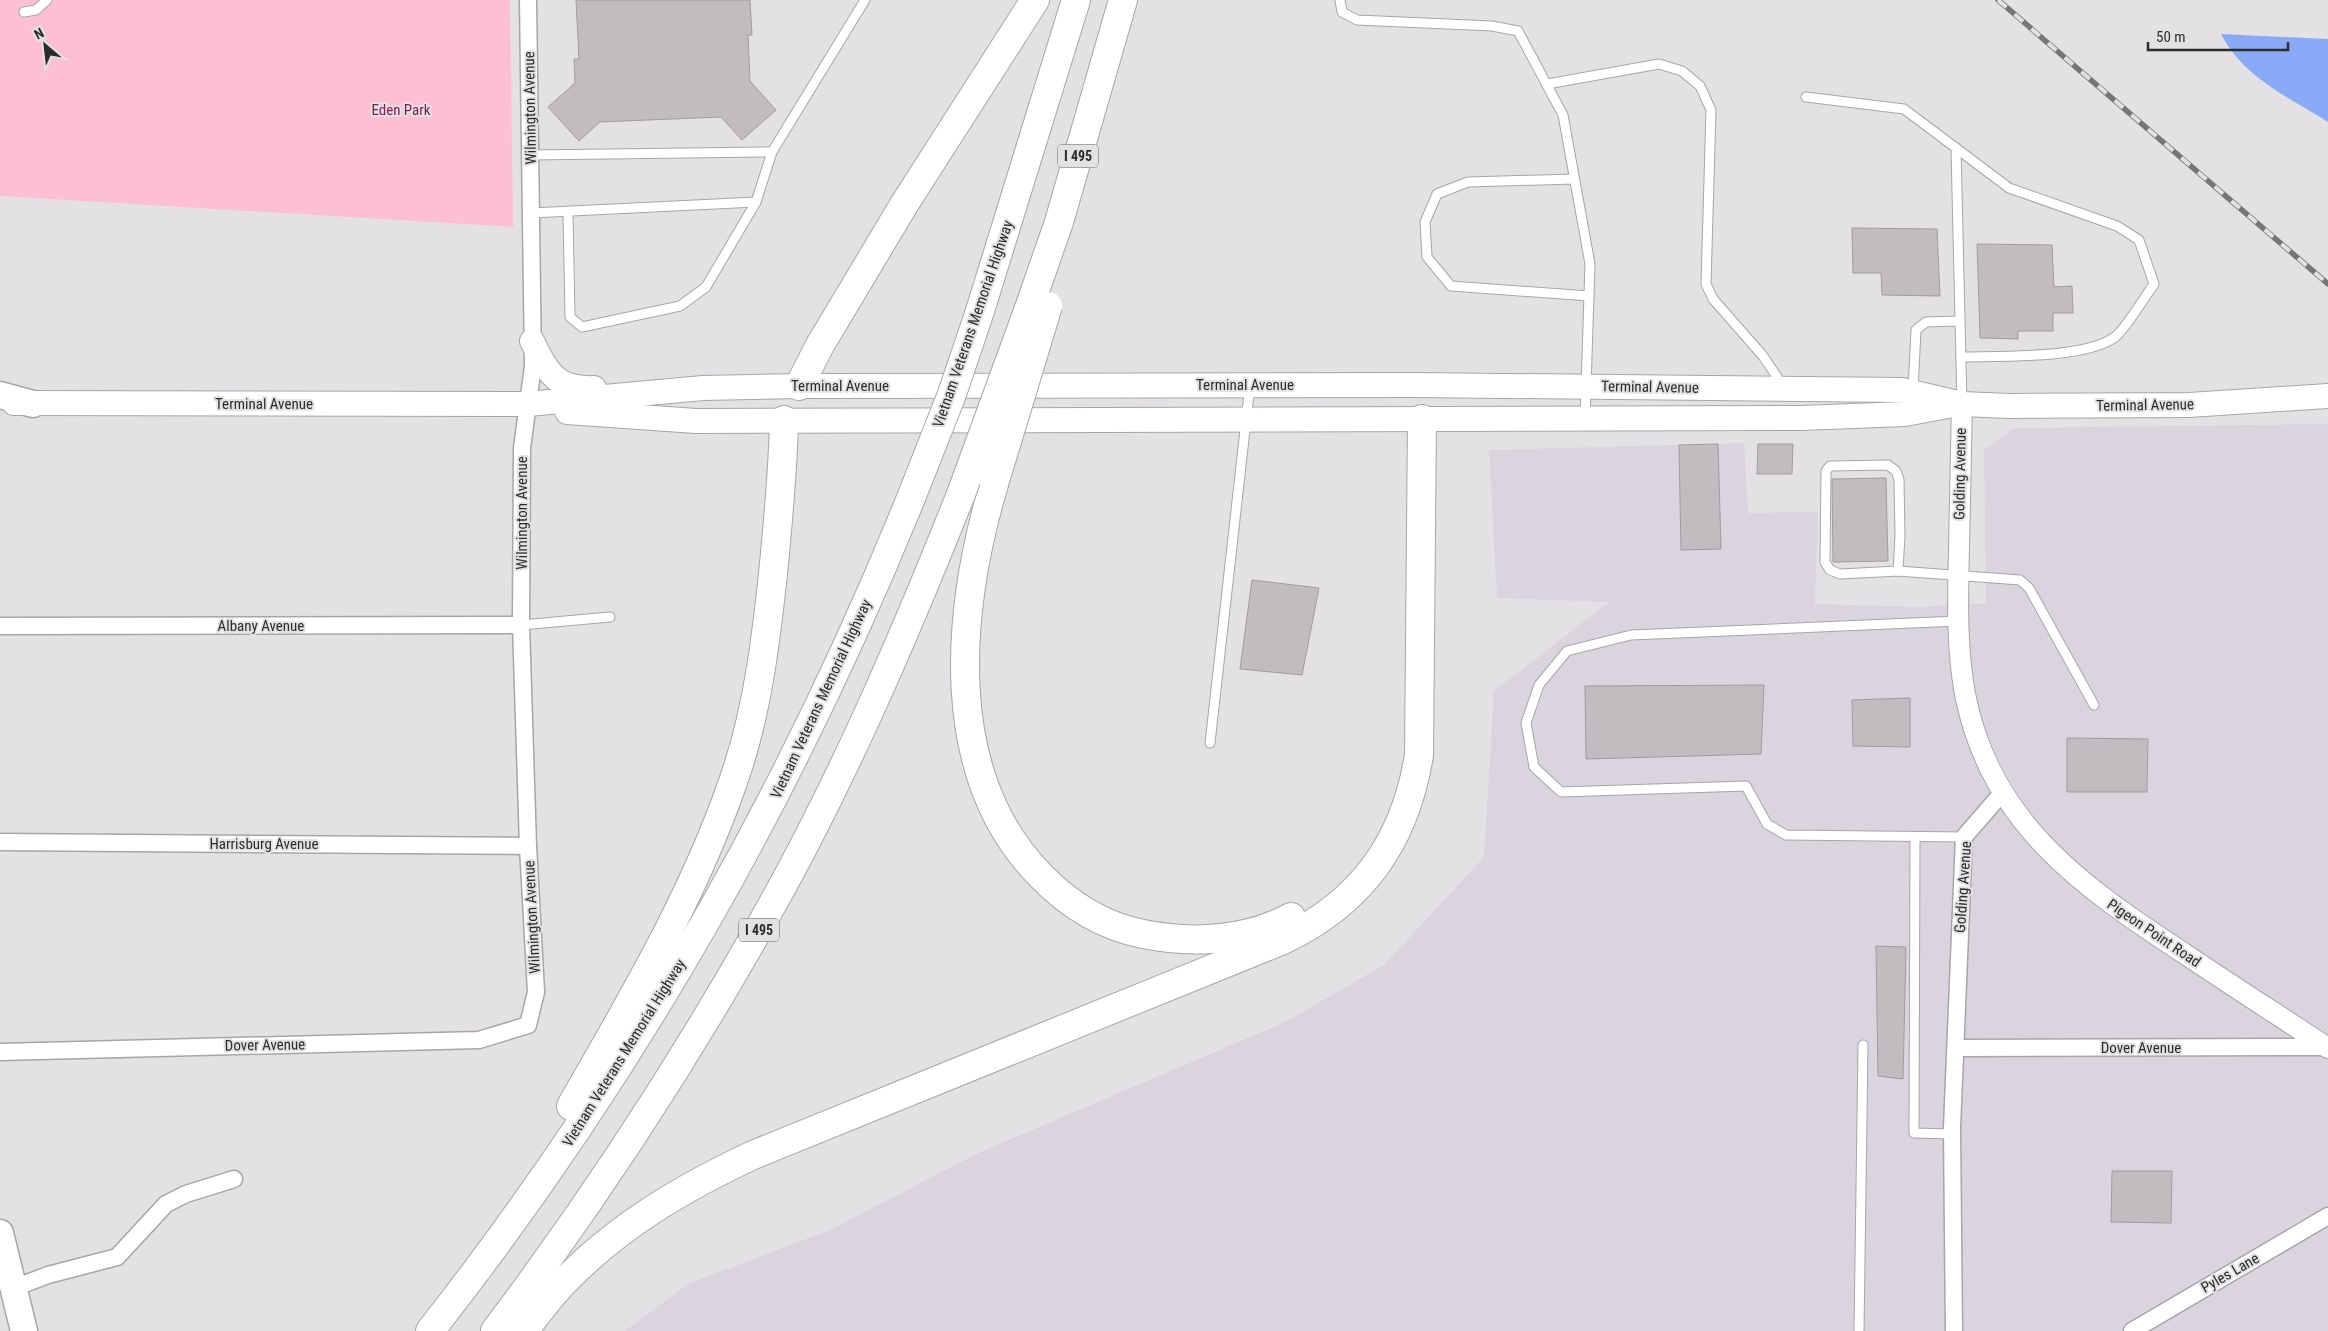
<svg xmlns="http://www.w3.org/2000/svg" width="2328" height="1331" font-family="'Roboto Condensed',sans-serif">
	<rect width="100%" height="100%" fill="#e4e1e5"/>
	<polygon fill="#dad4df" points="2328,424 2328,1331 625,1331 688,1284 830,1230 976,1154 1285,1022 1384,965 1484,857 1494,691 1609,602 1497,598 1489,450 1744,443 1748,513 1818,512 1815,604 1921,607 1986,603 1984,450 2015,428"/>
	<polygon fill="#fcc0d2" points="0,0 510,0 513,227 0,196"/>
	<path fill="#8aaaf7" d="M2221,34l107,5v83c-40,-25 -85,-45 -107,-88z"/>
	<g fill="#c0bcbf" stroke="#9f9b9e">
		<polygon points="576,0 750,0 752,35 748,35 750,81 776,110 742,140 721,117 600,122 579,141 548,107 575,83 574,59 579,59"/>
		<polygon points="1852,228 1937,229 1940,296 1882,295 1881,273 1853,273"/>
		<polygon points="1977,244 2052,245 2054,287 2072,286 2073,313 2053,313 2053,331 2018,331 2018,339 1980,338"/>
		<polygon points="1718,444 1721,549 1681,550 1679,445"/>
		<polygon points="1758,444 1793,444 1792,474 1757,474"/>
		<polygon points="1886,478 1888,561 1833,562 1832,479"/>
		<polygon points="1252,580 1319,588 1302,675 1240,669"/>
		<polygon points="1764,685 1761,754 1586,759 1585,686"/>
		<polygon points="1910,698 1910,747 1853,746 1852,700"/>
		<polygon points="2067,738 2148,739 2147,792 2067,792"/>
		<polygon points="1876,946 1906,947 1903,1079 1878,1076"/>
		<polygon points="2112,1171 2172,1171 2171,1223 2111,1222"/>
	</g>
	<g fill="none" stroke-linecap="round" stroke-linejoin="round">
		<g stroke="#a8a5a9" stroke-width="11">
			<g id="service">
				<polyline points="1340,0 1342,12 1357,20 1492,26 1518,31 1563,115 1590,264 1585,418"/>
				<polyline points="24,12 36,10 47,0"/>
				<polyline points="1547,84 1659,64 1682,71 1700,86 1711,110 1706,284 1713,299 1763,356 1783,386"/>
				<polyline points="1806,97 1904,109 1956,148 1962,404"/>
				<path d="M1956,148l53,40 108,38 22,14 15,44c-8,11 -29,46 -39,53 -30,22 -116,19 -154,20"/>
				<polyline points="530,155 772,152 865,0"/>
				<polyline points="1574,179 1468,182 1437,194 1425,222 1427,257 1451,286 1589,296"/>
				<polyline points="568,212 570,317 582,327 680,306 706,287 756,202 772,152"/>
				<polyline points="531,213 756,202"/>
				<polyline points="1913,391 1916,330 1926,322 1960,321"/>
				<polyline points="1898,571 1900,535 1899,480 1896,471 1888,465 1830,466 1826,471 1825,562 1830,570 1840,574 1898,571 2020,580 2029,588 2094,705"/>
				<polyline points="1959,621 1631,635 1567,651 1539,685 1526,723 1534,767 1561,792 1746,786 1767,824 1786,835 1964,837"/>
				<polyline points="521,625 610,617"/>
				<polyline points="1210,743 1250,385"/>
				<polyline points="1915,837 1914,1133 1952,1134"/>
				<polyline points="1859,1331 1863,1045"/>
			</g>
		</g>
		<g stroke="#a8a5a9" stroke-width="19">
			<g id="minor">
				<polyline points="0,626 521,625"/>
				<polyline points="0,842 528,846"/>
				<polyline points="1956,1048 2327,1047"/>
				<polyline points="0,1052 479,1040 528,1025 536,992 528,846 521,625 522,448 533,366 528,0"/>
				<polyline points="14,1288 48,1275 117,1257 166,1204 186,1194 234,1179"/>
				<polyline points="1954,1331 1952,1128 1964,837 2003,792"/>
				<polyline points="2132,1331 2328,1216"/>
			</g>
		</g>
		<g stroke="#a8a5a9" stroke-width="22">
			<path id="tertiary" d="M1962,404c-1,47 -2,95 -3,143 -1,48 -3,98 6,147 25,130 119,194 223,262 46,31 93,61 140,92"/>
		</g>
		<g stroke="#a8a5a9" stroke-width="26">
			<g id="secondary">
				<path d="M532,341c15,31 24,49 62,47"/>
				<polyline points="14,403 528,404 703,388 799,386 1415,385 1902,390 1962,404 2009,406 2189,405 2328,396"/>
				<polyline points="567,412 696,421 1801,418 1905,414 1953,405"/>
			</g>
		</g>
		<g stroke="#a8a5a9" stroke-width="29">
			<g id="primary">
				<polyline points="0,395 33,404"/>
				<polyline points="0,1233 24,1331"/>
			</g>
		</g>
		<g stroke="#a8a5a9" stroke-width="30">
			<g id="motorway">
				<polyline points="980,311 1076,0"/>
				<polyline points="1028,311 1059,222 1123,0"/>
				<polyline points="799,386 820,345 905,203 1035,0"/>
				<path d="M994,484c-37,125 -54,289 46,391 29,30 62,51 103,59 49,10 104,7 148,-17"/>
				<path d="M571,1106c62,-108 128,-219 167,-339 20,-62 28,-128 35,-193 5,-51 10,-102 11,-154"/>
				<path d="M430,1331c199,-253 360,-535 481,-833"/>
				<path d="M495,1331c98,-130 187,-266 267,-408 78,-137 141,-283 199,-429"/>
				<path d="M524,1331c14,-18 27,-37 44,-53 53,-54 117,-91 185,-123l530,-215c79,-38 122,-98 136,-185l3,-336"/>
			</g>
		</g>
		<use href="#service" stroke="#fff" stroke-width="9"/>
		<use href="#minor" stroke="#fff" stroke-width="16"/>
		<use href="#tertiary" stroke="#fff" stroke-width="20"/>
		<use href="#secondary" stroke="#fff" stroke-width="24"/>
		<use href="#primary" stroke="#fff" stroke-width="26"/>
		<use href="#motorway" stroke="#fff" stroke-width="28"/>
		<g stroke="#777578" stroke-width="5.5">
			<polyline id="rail" points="1998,0 2328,284"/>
		</g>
		<use href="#rail" stroke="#e4e1e5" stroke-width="4" stroke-dasharray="11" stroke-linecap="butt"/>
		<g stroke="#a8a5a9" stroke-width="30" stroke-linecap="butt">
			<g id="motorway-bridge">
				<polyline points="994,484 1048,306"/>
				<polyline points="961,494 1028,311"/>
				<polyline points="911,498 952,394 980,311"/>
			</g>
		</g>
		<use href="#motorway-bridge" stroke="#fff" stroke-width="28"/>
	</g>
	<g text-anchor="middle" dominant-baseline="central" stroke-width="4" stroke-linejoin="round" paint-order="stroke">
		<g fill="#e4e1e5" stroke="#646264" stroke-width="1">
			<rect x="1058" y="144.5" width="40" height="23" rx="4"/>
			<rect x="739" y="918.5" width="40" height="23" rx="4"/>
		</g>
		<g font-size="14" font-weight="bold" fill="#2d2c2d">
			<text x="1078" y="156">I 495</text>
			<text x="759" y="930">I 495</text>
		</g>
		<g font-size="15" fill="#2d2c2d" stroke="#e4e1e5">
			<text transform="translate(530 108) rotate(-91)">Wilmington Avenue</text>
			<text transform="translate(973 324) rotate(-71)">Vietnam Veterans Memorial Highway</text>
			<text x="1245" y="385">Terminal Avenue</text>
			<text x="840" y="386">Terminal Avenue</text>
			<text transform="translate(1650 387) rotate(1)">Terminal Avenue</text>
			<text x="264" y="404">Terminal Avenue</text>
			<text transform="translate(2145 405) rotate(-1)">Terminal Avenue</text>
			<text transform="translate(1960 474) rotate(-89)">Golding Avenue</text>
			<text transform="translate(522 513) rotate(-90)">Wilmington Avenue</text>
			<text x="261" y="626">Albany Avenue</text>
			<text transform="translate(821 699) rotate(-65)">Vietnam Veterans Memorial Highway</text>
			<text x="264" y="844">Harrisburg Avenue</text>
			<text transform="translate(1963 887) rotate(-86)">Golding Avenue</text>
			<text transform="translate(532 917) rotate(-93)">Wilmington Avenue</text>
			<text transform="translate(2154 933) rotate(34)">Pigeon Point Road</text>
			<text transform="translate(265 1045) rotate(-1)">Dover Avenue</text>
			<text x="2141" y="1048">Dover Avenue</text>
			<text transform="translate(624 1053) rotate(-58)">Vietnam Veterans Memorial Highway</text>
			<text transform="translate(2230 1273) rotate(-30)">Pyles Lane</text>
		</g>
		<g font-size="15" fill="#851a4b" stroke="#e4e1e5">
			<text x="401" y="110">Eden Park</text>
		</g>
	</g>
	<g transform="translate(45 45) rotate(332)" stroke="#e4e1e5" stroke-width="4" paint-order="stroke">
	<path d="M0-4L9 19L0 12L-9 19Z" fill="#2d2c2d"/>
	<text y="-8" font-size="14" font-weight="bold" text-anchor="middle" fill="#2d2c2d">N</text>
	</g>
	<path d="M2148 42v8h140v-8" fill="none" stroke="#2d2c2d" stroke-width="2.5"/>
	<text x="2156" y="42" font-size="15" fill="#2d2c2d" stroke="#e4e1e5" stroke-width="4" paint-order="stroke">50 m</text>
</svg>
